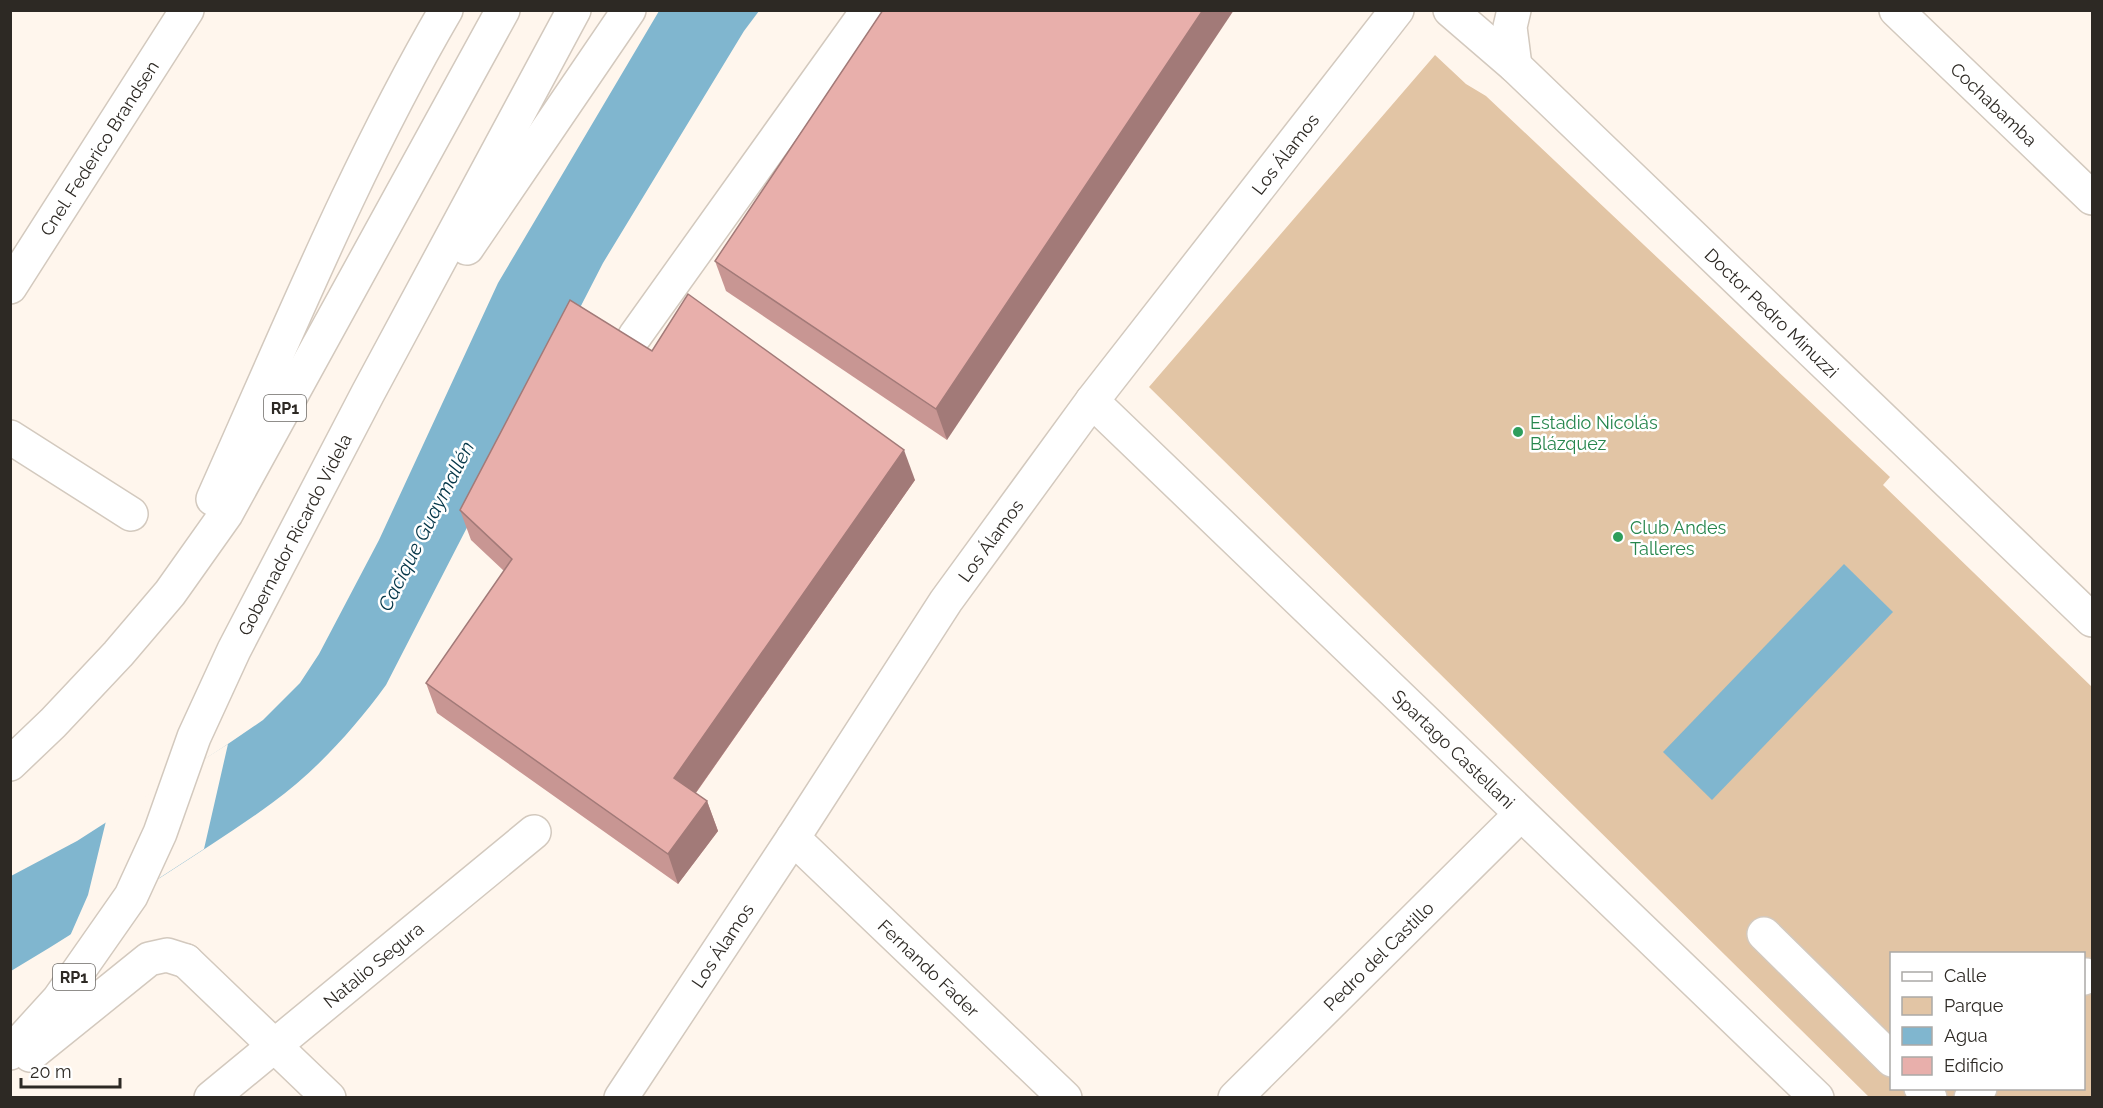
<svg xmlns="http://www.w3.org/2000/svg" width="2103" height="1108" font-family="Raleway,sans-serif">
	<rect width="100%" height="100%" fill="#fff6ed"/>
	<path fill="#e2c5a5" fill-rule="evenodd" d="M1435,55l31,29 20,12 404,381 -7,8 209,202v410h-223l-720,-710zM1892,954h192v134h-192z"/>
	<g fill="#80b6cf">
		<path d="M659,11h100l-15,20 -141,232 -217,422c-32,44 -70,86 -114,118 -34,25 -71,48 -106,71 -52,33 -103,66 -155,97v-95l66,-35 145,-93 41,-28 37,-37 19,-29 60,-114 119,-257z"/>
		<polygon points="1844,564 1893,612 1712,800 1663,752"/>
	</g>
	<polygon fill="#fff6ed" points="228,744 204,849 70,936 88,895 106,821"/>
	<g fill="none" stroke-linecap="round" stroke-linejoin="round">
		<g stroke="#d3c9be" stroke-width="36">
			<g id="minor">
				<path id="s1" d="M1450,10l65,56 577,554"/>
				<polyline points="1514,10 1510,27 1515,66"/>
				<path id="s2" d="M1896,10l196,188"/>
				<path id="s3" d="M10,287l177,-277"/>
				<polyline points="635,336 868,10"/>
				<path id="s4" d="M1092,401l725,697"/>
				<polyline points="10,437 131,514"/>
				<path id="s5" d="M793,838l272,260"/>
				<polyline points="1764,934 1892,1060"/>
				<polyline points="186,961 329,1098"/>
				<polyline points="2084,978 2086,975"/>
				<polyline points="1921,1088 1930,1098"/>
				<path id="s6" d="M211,1098l323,-266"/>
				<path id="s7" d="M621,1098l172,-260 153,-237 146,-200 305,-391"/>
				<path id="s8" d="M1235,1098l286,-284"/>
				<polyline points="1971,1098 1980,1088"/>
			</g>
		</g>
		<g stroke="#d3c9be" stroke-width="36">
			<g id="highway">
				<polyline points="467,248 629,10"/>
				<path d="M213,499c74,-165 142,-333 233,-489"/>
				<polyline points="10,764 53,723 118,654 170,593 226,514 503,10"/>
				<path id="s9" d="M10,1053l49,-54 72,-103 29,-63 34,-96 40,-87 134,-257 206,-383"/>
				<polyline points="30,1055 149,959 167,955 186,961"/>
			</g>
		</g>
		<use href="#minor" stroke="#fff" stroke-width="33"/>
		<use href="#highway" stroke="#fff" stroke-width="33"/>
	</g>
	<g fill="#c89693">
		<polygon points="883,10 947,440 726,291 715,261"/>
		<polygon points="652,351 915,480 696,793 707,801 718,831 678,884 437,713 426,683 504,571 471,540 460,510"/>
	</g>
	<g fill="#a27a78">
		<polygon points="1203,10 1234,10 947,440 936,409"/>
		<polygon points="904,450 915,480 685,808 674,778"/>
		<polygon points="707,801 718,831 678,884 668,854"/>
	</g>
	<g fill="#e8afab" stroke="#a27a78" stroke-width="1.5">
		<polygon points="883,10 1203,10 936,409 715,261"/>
		<polygon points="688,294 904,450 674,778 707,801 668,854 426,683 512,559 460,510 570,300 652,351"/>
	</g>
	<g fill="#2e9e5b" stroke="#fff" stroke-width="2">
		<circle cx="1518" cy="432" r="6"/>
		<circle cx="1618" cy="537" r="6"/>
	</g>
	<g text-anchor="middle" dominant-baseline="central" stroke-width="5" stroke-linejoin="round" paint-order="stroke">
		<g fill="#fff" stroke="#6c6966" stroke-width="1.5">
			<rect x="264" y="395" width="42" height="26" rx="4.5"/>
			<rect x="53" y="964" width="42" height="26" rx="4.5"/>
		</g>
		<g font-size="16" font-weight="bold" fill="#2d2924">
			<text x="285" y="408">RP1</text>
			<text x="74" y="977">RP1</text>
		</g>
		<g font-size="18" fill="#2d2924" stroke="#fff">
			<text stroke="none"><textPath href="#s2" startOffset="136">Cochabamba</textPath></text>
			<text stroke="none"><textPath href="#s3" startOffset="165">Cnel. Federico Brandsen</textPath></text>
			<text stroke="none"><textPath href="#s7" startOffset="1155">Los Álamos</textPath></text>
			<text stroke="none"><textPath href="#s1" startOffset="442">Doctor Pedro Minuzzi</textPath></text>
			<text stroke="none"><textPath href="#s9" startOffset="596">Gobernador Ricardo Videla</textPath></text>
			<text stroke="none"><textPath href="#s7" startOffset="669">Los Álamos</textPath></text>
			<text stroke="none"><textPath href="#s4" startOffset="502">Spartago Castellani</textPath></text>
			<text stroke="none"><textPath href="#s7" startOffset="183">Los Álamos</textPath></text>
			<text stroke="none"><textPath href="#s8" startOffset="202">Pedro del Castillo</textPath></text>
			<text stroke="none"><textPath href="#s6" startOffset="210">Natalio Segura</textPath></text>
			<text stroke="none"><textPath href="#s5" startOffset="188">Fernando Fader</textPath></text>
		</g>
		<g font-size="18" fill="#27864d" stroke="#fff" text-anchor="start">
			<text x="1530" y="422">Estadio Nicolás<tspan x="1530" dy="21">Blázquez</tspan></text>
			<text x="1630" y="527">Club Andes<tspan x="1630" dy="21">Talleres</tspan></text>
		</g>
		<g font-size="20" font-style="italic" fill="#043648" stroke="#fff">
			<text transform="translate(426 526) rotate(-63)">Cacique Guaymallén</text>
		</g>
	</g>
	<rect width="2103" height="1108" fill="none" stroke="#2d2924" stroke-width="24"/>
	<rect x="1890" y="952" width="195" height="138" fill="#ffffff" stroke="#aba9a7" stroke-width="1.5"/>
	<rect x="1902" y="972" width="30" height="9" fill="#ffffff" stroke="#aba9a7" stroke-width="1.5"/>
	<text x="1944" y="982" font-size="18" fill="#2d2924">Calle</text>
	<rect x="1902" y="997" width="30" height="18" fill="#e2c5a5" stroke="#aba9a7" stroke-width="1.5"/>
	<text x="1944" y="1012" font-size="18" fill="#2d2924">Parque</text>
	<rect x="1902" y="1027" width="30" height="18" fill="#80b6cf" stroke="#aba9a7" stroke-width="1.5"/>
	<text x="1944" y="1042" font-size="18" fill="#2d2924">Agua</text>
	<rect x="1902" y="1057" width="30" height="18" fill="#e8afab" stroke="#aba9a7" stroke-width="1.5"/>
	<text x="1944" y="1072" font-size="18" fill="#2d2924">Edificio</text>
	<path d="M21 1078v9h99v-9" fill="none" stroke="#2d2924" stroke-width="3"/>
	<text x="30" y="1078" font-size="18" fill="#2d2924" stroke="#ffffff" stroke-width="4.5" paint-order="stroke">20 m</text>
</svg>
